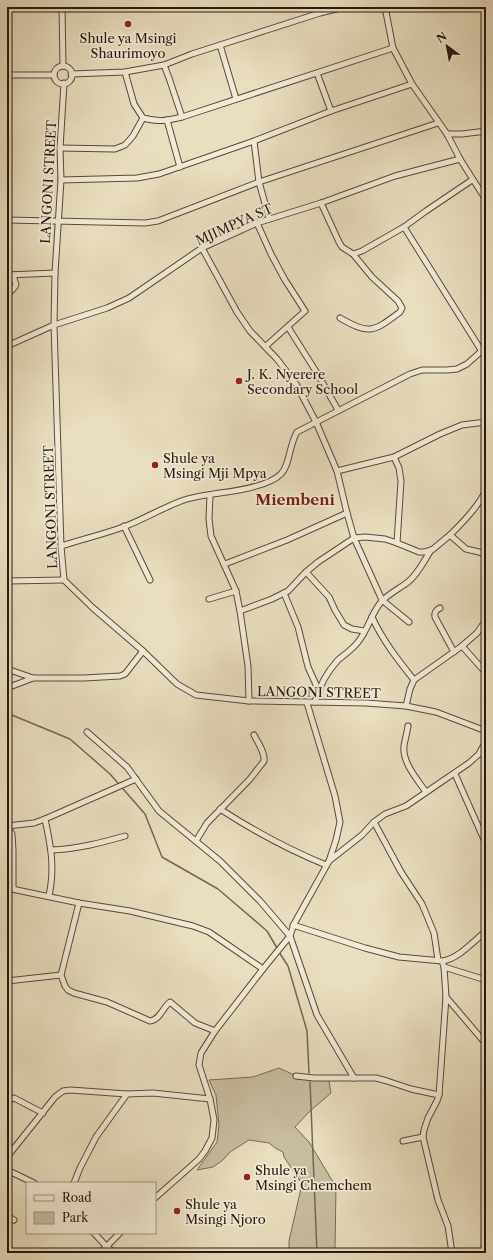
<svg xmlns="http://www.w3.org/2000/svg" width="493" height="1260" font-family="'Libre Caslon Text',serif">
	<rect width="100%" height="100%" fill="#e9debf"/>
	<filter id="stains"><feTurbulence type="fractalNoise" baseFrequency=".005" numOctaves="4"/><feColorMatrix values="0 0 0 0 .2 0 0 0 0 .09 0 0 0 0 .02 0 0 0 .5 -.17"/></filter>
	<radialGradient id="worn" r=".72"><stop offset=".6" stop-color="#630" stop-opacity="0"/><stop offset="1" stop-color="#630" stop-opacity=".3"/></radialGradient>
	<polygon fill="#c8bda1" stroke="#776b58" points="279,1068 301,1078 329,1081 331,1093 309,1112 295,1127 309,1142 336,1187 335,1248 336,1253 289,1253 289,1241 302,1184 284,1157 283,1152 275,1148 269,1143 249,1140 230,1152 223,1160 213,1167 197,1170 217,1142 219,1125 216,1095 209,1080 253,1077"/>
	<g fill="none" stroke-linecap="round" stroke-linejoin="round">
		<g stroke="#736756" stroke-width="1.5">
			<polyline points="7,713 70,739 110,774 145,814 162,857 218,889 267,931 277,948"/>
			<polyline points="279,952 288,966 307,1031 309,1073"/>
			<polyline points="310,1082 317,1253"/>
		</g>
		<g stroke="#574a3c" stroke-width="7">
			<g id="minor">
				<polyline points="62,7 63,66"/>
				<polyline points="385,7 393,48 412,84 447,134 460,159 486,200"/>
				<polyline points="220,45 236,99"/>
				<polyline points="164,65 169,78 182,117"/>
				<circle cx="63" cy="75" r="9"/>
				<path d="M125,72l9,32 9,14c17,4 22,3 39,-1l211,-69"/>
				<polyline points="317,73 331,111"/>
				<polyline points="71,74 125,72 164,65 192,54 320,13 344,7"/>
				<polyline points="7,75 54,75"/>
				<polyline points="64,83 60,148 61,180 55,273 54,325 61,546 64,580 93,608 143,651 177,684 196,695 249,701 366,703 406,706 436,712 486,731"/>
				<polyline points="167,120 180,167"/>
				<polyline points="447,134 462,134 486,131"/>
				<polyline points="254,141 259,182 269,218"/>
				<polyline points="60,148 115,149 125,145 133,136 143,118"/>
				<polyline points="61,180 137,178 159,174 254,141 331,111 412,84"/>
				<polyline points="321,203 339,242 342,247 353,254 362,251 404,227 426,211 472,180"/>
				<polyline points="7,220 145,223 158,221 259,182 438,123"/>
				<polyline points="257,223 271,254 285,280 305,311 266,346"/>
				<polyline points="404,227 481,350"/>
				<polyline points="202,248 237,312 250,331 277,359 296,384 316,422 337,471 347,513 354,538 382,600 409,622"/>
				<polyline points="7,275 55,273"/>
				<polyline points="7,294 13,289 16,285 13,275"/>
				<path d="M340,318c30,17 33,14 60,-6l2,-4 -4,-7 -26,-24 -19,-23"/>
				<polyline points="288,327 317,373 338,410"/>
				<polyline points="7,346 54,325 107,308 129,298 202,248 257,223 321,203 395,176 460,159"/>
				<polyline points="394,457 399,468 401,481 397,543"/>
				<polyline points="337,471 394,457 440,434 462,425 486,422"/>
				<polyline points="210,495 209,519 211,536 236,591 240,611 248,666 249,701"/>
				<polyline points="124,526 150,580"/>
				<path d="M450,535c13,-13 28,-28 36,-45"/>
				<path d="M61,546c22,-7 44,-12 65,-20 20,-8 38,-19 58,-26 12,-4 24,-5 36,-7 16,-2 49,-7 61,-19 9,-9 8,-29 16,-42l113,-58 12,-4h25l10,-1 10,-5 19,-17"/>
				<polyline points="225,564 287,540 347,513"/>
				<polyline points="306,572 329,597 335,610 344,625 352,629 364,631"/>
				<polyline points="7,581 64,580"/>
				<polyline points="284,593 298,627 308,667 318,689"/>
				<polyline points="209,599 236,591"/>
				<path d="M440,608c-4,2 -6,4 -5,9l19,35"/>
				<polyline points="240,611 272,599 288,591 306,572 318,562 354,538 365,537 385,539 397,543 419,552 424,552 432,550 450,535 466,549 479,552 486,555"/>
				<path d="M372,617c11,24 26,43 42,63"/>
				<polyline points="462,646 486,673"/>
				<polyline points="7,669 33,678"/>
				<polyline points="7,688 33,678 84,678 120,676 125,674 143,651"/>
				<path d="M315,702c4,-15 12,-30 23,-42 7,-6 15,-11 20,-18 10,-12 13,-28 23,-40 6,-7 19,-14 27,-20 10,-8 16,-21 23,-32"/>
				<polyline points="406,706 410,689 414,680 462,646 477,633 486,620"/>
				<path d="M408,726c-1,7 -3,13 -4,20 -2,16 13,33 22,46"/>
				<polyline points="87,732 127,767 159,811 220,861 260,901 290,936 317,1015 354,1078"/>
				<polyline points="455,774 486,844"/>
				<path d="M220,809c34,22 69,41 106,56"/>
				<path d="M45,819c6,28 10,49 4,77"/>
				<polyline points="374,822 401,872 422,904 434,933 438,960"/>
				<polyline points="7,826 34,823 45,819 136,779"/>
				<polyline points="7,826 12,834 13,851 13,889"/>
				<path d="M196,841l11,-18 43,-44 14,-18c1,-9 -6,-18 -10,-26"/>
				<path d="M51,850c27,-1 49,-7 74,-14"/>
				<polyline points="329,861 362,835 374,822 385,814 406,806 469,763 479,754 486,741"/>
				<polyline points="7,888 79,903 130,911 193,926 209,932 263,969"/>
				<path d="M79,903l-18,72 4,11 3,4 6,3 33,9 43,19c10,-1 13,-14 20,-19l25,21 20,8"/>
				<path d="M293,925l72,23 34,9 43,4c15,-1 32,-20 44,-30"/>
				<polyline points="443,964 444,967 486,980"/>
				<polyline points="444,967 446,997 439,1095 437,1101 428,1118 424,1130 423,1137 438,1200 448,1226 452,1253"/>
				<polyline points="7,981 61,975"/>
				<polyline points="446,997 486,1044"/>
				<polyline points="296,1076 314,1078 376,1078 387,1081 411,1089 439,1095"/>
				<polyline points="7,1101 14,1098 43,1113"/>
				<polyline points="403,1141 423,1137"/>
				<polyline points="7,1157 55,1097 63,1091 70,1090 127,1094 153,1093 210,1099"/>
				<polyline points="7,1170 34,1183"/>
				<polyline points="74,1183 80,1168 96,1137 127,1094"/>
				<polyline points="155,1198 199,1159 205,1151 212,1138 214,1120 210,1099 199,1065 201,1053 215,1031 263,969 290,936 294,924 329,861 336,840 340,822 335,796 307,703"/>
				<polyline points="7,1216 14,1220"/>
				<polyline points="94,1233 107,1247 115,1253"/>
				<polyline points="100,1253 120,1233"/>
			</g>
		</g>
		<use href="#minor" stroke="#f1ead5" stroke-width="5"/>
	</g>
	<g fill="#8f2418" stroke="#f1ead5" stroke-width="1.5">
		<circle cx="128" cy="24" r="4"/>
		<circle cx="239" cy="381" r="4"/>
		<circle cx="155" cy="465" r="4"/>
		<circle cx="247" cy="1177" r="4"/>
		<circle cx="177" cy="1211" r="4"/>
	</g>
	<g text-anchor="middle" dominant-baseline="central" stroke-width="3.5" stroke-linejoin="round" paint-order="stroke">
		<g font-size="13" fill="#261910" stroke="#f1ead5" text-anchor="start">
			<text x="128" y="38" text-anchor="middle">Shule ya Msingi<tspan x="128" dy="15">Shaurimoyo</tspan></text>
			<text x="247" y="374">J. K. Nyerere<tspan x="247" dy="15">Secondary School</tspan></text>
			<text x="163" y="458">Shule ya<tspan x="163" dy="15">Msingi Mji Mpya</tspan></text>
			<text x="255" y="1170">Shule ya<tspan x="255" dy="15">Msingi Chemchem</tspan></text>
			<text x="185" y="1204">Shule ya<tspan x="185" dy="15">Msingi Njoro</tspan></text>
		</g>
		<g font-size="13" fill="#261910" stroke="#f1ead5">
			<text transform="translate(48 182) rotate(-87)">LANGONI STREET</text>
			<text transform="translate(234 224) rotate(-24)">MJIMPYA ST</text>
			<text transform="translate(50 507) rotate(-92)">LANGONI STREET</text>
			<text transform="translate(319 692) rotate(1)">LANGONI STREET</text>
		</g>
		<g font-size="15" font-weight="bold" fill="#7a1f14" stroke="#f1ead5">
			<text x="295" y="499">Miembeni</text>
		</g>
	</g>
	<rect width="493" height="1260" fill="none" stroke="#e9debf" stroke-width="24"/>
	<rect x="8" y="8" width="477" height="1244" fill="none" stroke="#261910" stroke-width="2"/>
	<rect x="12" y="12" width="469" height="1236" fill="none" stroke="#261910"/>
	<rect x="26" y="1182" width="130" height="52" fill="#f1ead5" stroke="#a09686"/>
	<rect x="34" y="1195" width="20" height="6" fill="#f1ead5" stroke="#a09686"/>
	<text x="62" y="1202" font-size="12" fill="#261910">Road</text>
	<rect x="34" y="1212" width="20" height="12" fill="#c8bda1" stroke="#a09686"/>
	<text x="62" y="1222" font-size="12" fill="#261910">Park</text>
	<g transform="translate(447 46) rotate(328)" stroke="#f1ead5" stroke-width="3" paint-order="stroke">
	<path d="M0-3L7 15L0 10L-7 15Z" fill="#261910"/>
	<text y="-6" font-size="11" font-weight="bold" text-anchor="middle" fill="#261910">N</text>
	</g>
	<rect width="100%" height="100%" filter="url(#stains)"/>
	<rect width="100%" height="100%" fill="url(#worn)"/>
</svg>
